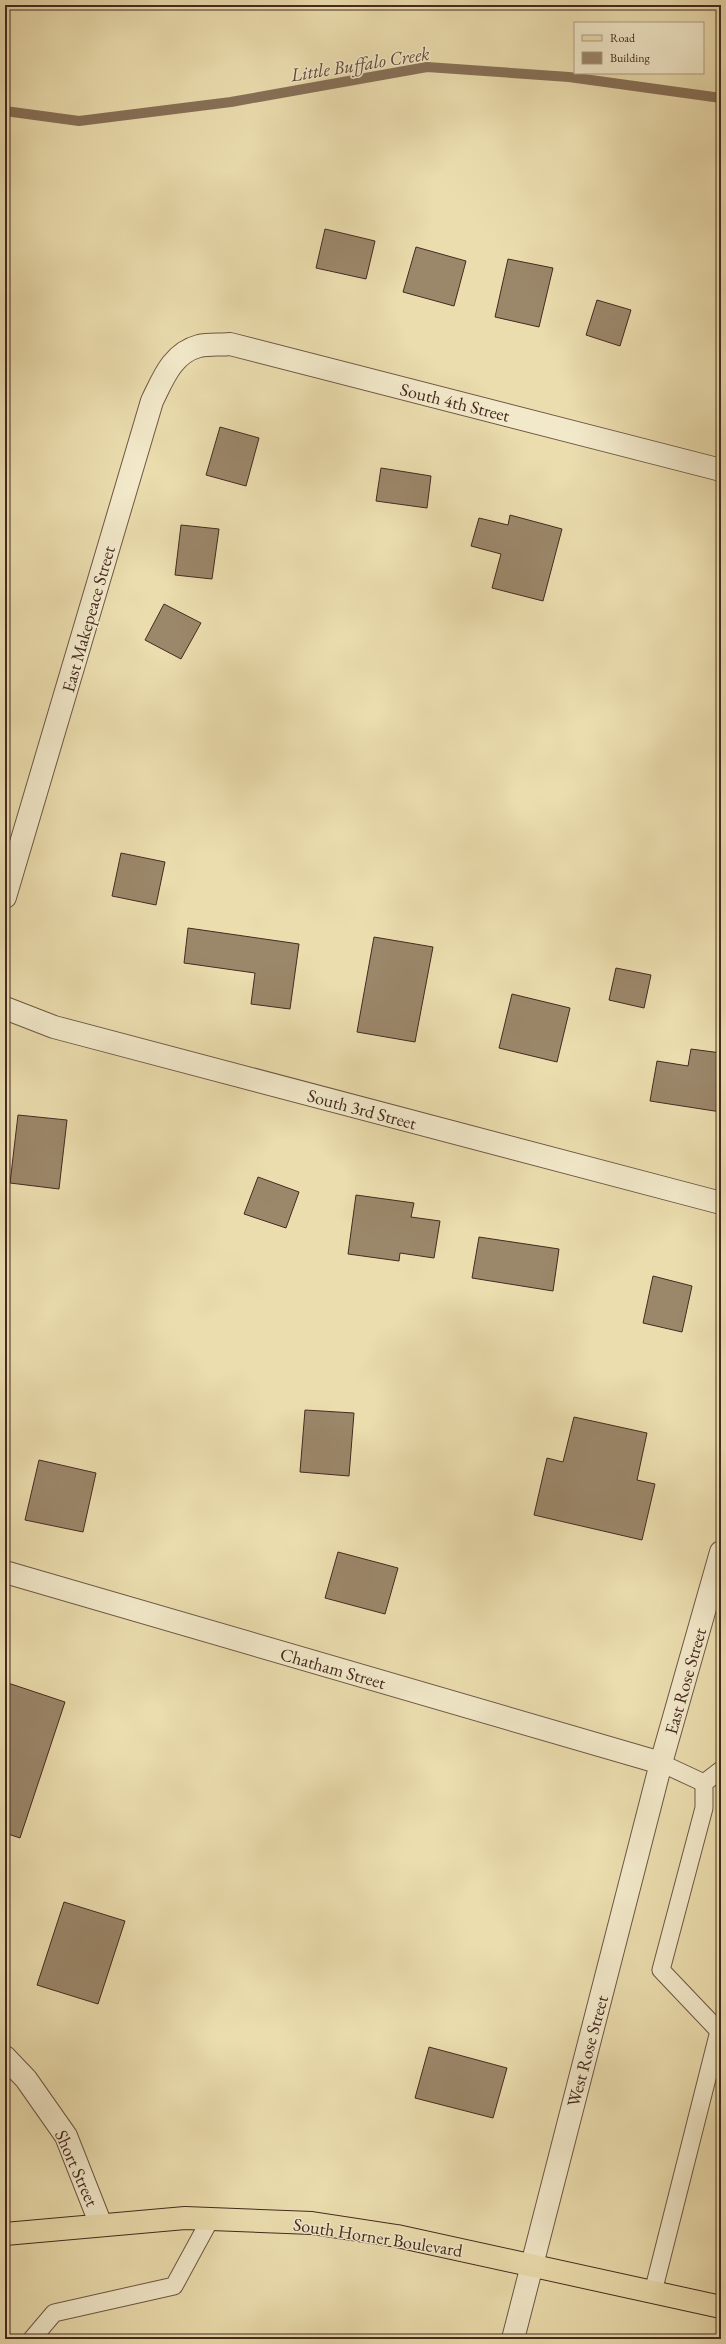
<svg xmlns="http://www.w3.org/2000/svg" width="726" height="2344" font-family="'EB Garamond',serif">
	<rect width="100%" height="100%" fill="#ebddae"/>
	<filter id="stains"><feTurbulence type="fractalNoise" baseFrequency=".005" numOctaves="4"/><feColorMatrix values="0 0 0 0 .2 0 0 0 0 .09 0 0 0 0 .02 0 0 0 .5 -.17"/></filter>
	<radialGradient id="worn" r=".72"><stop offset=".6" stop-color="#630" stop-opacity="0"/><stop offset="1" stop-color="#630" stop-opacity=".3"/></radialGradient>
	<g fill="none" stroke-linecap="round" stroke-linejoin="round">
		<polyline stroke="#877158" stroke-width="10" points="5,111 79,121 231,102 427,67 569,77 721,98"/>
	</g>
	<g fill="#9b876a" stroke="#452a20">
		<polygon points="325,229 375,241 366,279 316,268"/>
		<polygon points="416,247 466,261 454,306 403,292"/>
		<polygon points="508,259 553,268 539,327 495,317"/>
		<polygon points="597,300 631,310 620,346 586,335"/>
		<polygon points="220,427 259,438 246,486 206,475"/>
		<polygon points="381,468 431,476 427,508 376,501"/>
		<polygon points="510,515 562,529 543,601 492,588 501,554 471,546 479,518 508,525"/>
		<polygon points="181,525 219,529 212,579 175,575"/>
		<polygon points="164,604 201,623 181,659 145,640"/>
		<polygon points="121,853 165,862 156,905 112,896"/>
		<polygon points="188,928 299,944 290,1009 251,1004 255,973 184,963"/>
		<polygon points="374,937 433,947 415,1042 357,1032"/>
		<polygon points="616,968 651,975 644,1008 609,1000"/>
		<polygon points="512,994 570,1008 557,1062 499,1048"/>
		<polygon points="691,1049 721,1053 721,1112 650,1101 657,1061 688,1066"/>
		<polygon points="18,1115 67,1120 59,1189 10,1183"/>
		<polygon points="258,1177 299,1192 286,1228 244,1214"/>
		<polygon points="356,1195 414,1203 411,1217 440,1221 434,1258 400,1253 399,1261 348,1254"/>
		<polygon points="479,1237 559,1249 553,1291 472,1278"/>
		<polygon points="653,1276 692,1286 682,1332 643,1323"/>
		<polygon points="305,1410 354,1413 349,1476 300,1472"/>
		<polygon points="574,1417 647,1433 637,1480 655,1484 642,1540 534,1515 547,1458 563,1462"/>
		<polygon points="39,1460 96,1473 83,1532 25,1520"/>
		<polygon points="338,1552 398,1568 385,1614 325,1598"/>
		<polygon points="5,1682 65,1702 20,1838 5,1833"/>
		<polygon points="64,1902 125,1921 98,2004 37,1985"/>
		<polygon points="429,2047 507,2068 493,2118 415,2098"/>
	</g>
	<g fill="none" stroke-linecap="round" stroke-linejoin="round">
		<g stroke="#6e5744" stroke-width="19">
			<g id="service">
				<polyline points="661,1763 704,1783"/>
				<polyline points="719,2031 661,1970 704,1808 704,1783 721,1770"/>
				<polyline points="653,2292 719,2031 721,2032"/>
				<polyline points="32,2339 54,2313 174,2286 211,2218"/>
			</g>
		</g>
		<g stroke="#6e5744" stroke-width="24">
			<g id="minor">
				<path d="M5,897l147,-496c11,-22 20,-48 47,-55 9,-2 22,-1 31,-2l491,126"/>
				<polyline points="5,1572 661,1763"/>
				<polyline points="5,2057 26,2079 66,2136 101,2225"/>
			</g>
		</g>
		<g stroke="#6e5744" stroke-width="24">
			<g id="tertiary">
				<polyline points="5,1008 54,1027 721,1203"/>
				<polyline points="513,2339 661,1763 721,1552"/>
			</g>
		</g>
		<g stroke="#452a20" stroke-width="24">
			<polyline id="primary" points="5,2234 185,2218 312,2223 397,2236 721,2307"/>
		</g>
		<use href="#service" stroke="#f2e9ca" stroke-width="17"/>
		<use href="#minor" stroke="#f2e9ca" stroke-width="22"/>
		<use href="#tertiary" stroke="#f2e9ca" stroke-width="22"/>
		<use href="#primary" stroke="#ebddae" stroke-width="22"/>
	</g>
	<g text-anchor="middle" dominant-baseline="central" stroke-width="3" stroke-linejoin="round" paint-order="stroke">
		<g font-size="18" fill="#452a20" stroke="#f2e9ca">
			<text transform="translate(455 402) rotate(14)">South 4th Street</text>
			<text transform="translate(88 619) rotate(-74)">East Makepeace Street</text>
			<text transform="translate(362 1109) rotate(15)">South 3rd Street</text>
			<text transform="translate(333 1668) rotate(16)">Chatham Street</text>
			<text transform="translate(685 1681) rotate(-74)">East Rose Street</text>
			<text transform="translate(587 2051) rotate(-75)">West Rose Street</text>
			<text transform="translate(77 2168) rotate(66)">Short Street</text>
			<text transform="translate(378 2237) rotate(9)">South Horner Boulevard</text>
		</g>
		<g font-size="19" font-style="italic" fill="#604838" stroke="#f2e9ca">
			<text transform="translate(360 64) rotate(-9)">Little Buffalo Creek</text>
		</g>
	</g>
	<rect width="726" height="2344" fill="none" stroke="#ebddae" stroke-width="20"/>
	<rect x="6" y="6" width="714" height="2332" fill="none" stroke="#452a20" stroke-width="2"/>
	<rect x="10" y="10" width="706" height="2324" fill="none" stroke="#452a20"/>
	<rect x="574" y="22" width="130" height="52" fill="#f2e9ca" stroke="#ad9d86"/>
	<rect x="582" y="35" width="20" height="6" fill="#ebddae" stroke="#ad9d86"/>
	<text x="610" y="42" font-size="12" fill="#452a20">Road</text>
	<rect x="582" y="52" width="20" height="12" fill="#9b876a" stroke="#ad9d86"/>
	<text x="610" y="62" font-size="12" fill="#452a20">Building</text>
	<rect width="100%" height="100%" filter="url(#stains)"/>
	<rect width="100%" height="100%" fill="url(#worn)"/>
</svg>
